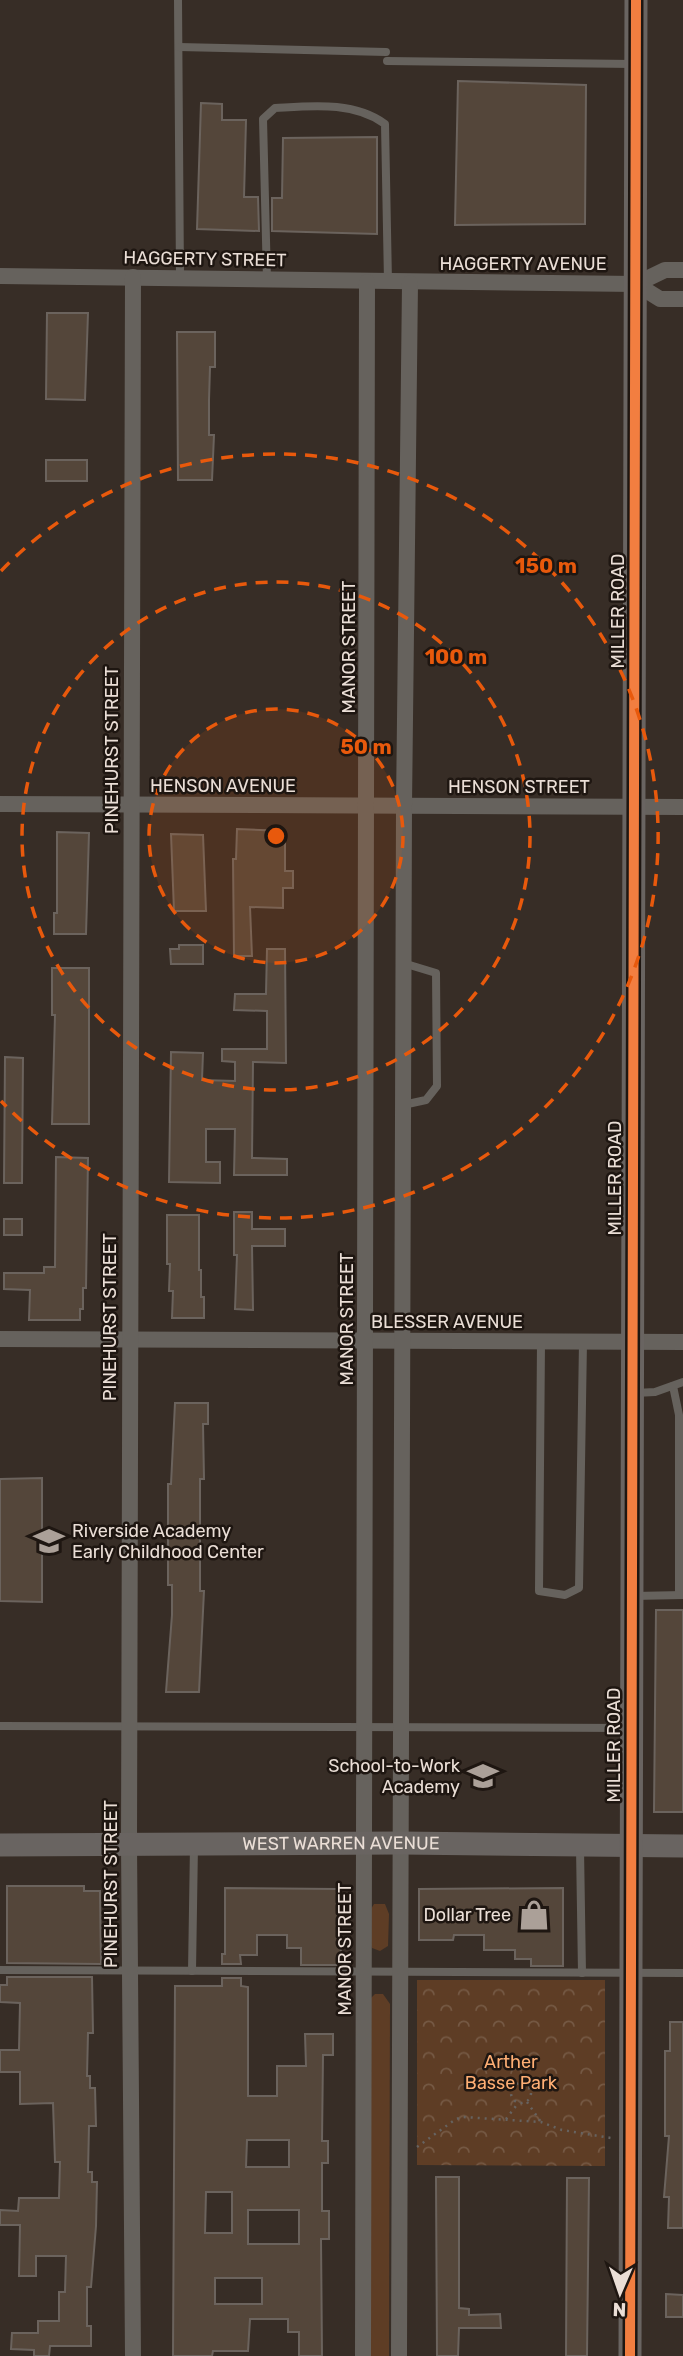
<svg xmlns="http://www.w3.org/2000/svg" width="683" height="2356" font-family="Rubik,sans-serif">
	<defs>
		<pattern id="park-crowns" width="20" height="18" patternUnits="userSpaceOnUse" patternTransform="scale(1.75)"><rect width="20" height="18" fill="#5e3d25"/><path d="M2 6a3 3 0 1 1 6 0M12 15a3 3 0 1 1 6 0" fill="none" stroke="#755944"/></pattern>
	</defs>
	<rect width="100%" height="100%" fill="#372d26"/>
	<g fill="#5e3d25">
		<polygon points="374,1904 385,1904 389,1914 388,1946 380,1951 372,1948 370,1943 371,1909"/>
		<polygon points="375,1994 383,1994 390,2004 389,2356 369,2356 371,1998"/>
	</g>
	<polygon fill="url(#park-crowns)" points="417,1980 605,1980 605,2166 417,2165"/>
	<g fill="#54463a" stroke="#6b635d" stroke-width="2" fill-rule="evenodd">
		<polygon points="458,81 586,85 585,224 455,225"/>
		<polygon points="201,103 222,104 222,120 246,120 244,197 258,197 259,231 197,229"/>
		<polygon points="377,137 377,234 272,231 272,198 282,198 283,138"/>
		<polygon points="47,313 88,313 85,400 46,399"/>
		<polygon points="177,332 215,332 215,367 210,367 209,400 209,435 214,435 212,480 178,480"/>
		<rect x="46" y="460" width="41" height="21"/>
		<polygon points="237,829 285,831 285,871 293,871 293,888 283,888 283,908 250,907 252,956 234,956 233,859 236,859"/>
		<polygon points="57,832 89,833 86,934 54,934 54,913 57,913"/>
		<polygon points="171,834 203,835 206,911 174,911"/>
		<polygon points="179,945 203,945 203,964 171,964 170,949 179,949"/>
		<polygon points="267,949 285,949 286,1063 253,1062 252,1158 287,1159 287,1175 234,1175 235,1129 206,1129 206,1162 220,1162 220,1183 169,1182 171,1052 203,1053 202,1080 235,1081 235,1062 222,1061 222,1049 267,1049 267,1011 234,1010 235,994 266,994"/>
		<polygon points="52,968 89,968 89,1124 52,1124 55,1015 52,1015"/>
		<polygon points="5,1057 23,1058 22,1183 4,1183"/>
		<polygon points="56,1157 88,1158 86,1288 83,1288 83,1309 80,1309 80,1320 29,1320 30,1290 4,1289 4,1273 44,1273 44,1267 55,1267"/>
		<polygon points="234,1212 252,1212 252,1229 285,1229 285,1246 252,1246 253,1310 235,1309 237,1255 234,1255"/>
		<polygon points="167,1215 199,1215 199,1270 201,1270 201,1297 204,1297 204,1318 172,1318 173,1291 169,1291 170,1264 167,1264"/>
		<rect x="4" y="1219" width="18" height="16"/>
		<polygon points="175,1403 208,1403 208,1424 203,1424 204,1479 200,1479 200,1591 204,1591 199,1692 166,1692 172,1615 172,1585 168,1585 168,1484 171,1484"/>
		<polygon points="42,1478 42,1602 0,1601 0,1479"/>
		<polygon points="656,1610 683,1610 683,1812 654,1812"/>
		<polygon points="7,1886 84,1886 84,1891 100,1891 101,1964 7,1963"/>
		<polygon points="225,1888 336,1889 340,1892 341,1965 301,1965 301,1948 287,1948 287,1935 257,1935 257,1955 240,1955 241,1964 222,1964 222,1954 225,1954"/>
		<polygon points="563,1888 563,1966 531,1966 531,1959 515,1959 515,1950 484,1950 484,1935 454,1935 453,1940 419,1940 419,1889"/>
		<polygon points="7,1977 92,1977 93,2033 88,2033 87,2076 90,2076 90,2088 95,2088 96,2126 89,2126 88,2172 92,2172 92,2182 97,2182 96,2226 91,2287 87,2287 87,2326 91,2326 91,2346 50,2346 49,2356 34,2356 34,2350 11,2349 12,2333 38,2333 38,2321 59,2321 59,2292 65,2292 66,2256 36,2256 36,2276 19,2276 20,2225 0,2225 0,2210 18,2211 19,2198 59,2198 60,2162 55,2162 53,2103 20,2104 20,2072 0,2072 0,2050 19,2050 20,2003 0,2002 0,1985 7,1985"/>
		<path d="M222,1978h19v8l7,1v109h29v-30h29l-1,-32h28v21h-10l-1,86h6v22h-6v48h7v28h-8l1,117h-23v-24h-11v-13h-38l-2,32h-35l-1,5h-39l2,-370h47zM247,2140h42v27h-43zM206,2192h26v41h-27zM248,2210h51v34h-51zM215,2278h47v26h-47z"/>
		<polygon points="670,2022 683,2022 683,2228 668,2228 669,2197 664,2197 669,2136 665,2136 665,2051 670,2051"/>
		<polygon points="436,2177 459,2177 459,2308 469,2309 469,2315 500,2314 501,2328 459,2328 458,2356 437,2356"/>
		<polygon points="567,2178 589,2178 587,2356 566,2356"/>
		<polygon points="666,2294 683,2295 683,2317 666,2317"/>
	</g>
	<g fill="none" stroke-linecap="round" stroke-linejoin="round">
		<g stroke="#676360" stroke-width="2.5" stroke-dasharray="2 5" stroke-linecap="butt">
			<circle cx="521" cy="2093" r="10"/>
			<polyline points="527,2102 541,2122"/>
			<polyline points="506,2119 519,2102"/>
			<polyline points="417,2147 456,2119 463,2117 541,2122 562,2130 611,2138"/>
		</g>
		<g stroke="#66625d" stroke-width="8">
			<polyline points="178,0 180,278"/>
			<polyline points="179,47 386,52"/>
			<polyline points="387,61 633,64"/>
			<path d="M267,280l-4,-161 12,-11c36,-2 79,-7 110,16l3,158"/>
			<polyline points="403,1105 426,1100 437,1086 436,973 403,963"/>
			<polyline points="541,1342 539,1591 565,1595 579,1588 583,1342"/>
			<polyline points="673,1386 679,1415 679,1595"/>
			<polyline points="635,1393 655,1392 683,1382"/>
			<polyline points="633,1596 683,1595"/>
			<polyline points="0,1726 628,1728"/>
			<polyline points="580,1848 582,1973"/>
			<polyline points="0,1970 683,1973"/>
			<polyline points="192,1971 194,1845"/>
		</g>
		<g stroke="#66625d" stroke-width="16">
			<polyline points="0,276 636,284 665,270 683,270"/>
			<polyline points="636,284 660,299 683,299"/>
			<polyline points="0,804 683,807"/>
			<polyline points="0,1339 683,1342"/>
			<polyline points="133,2356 129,1844 133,277"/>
			<polyline points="363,2356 367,282"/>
			<polyline points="399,2356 404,806 410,283"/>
		</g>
		<g stroke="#696461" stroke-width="23">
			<path id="s1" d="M0,1845l401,-2 282,3"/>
			<polyline points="630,2356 636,0"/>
		</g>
		<g stroke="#1e1611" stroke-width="15">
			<polyline id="cycleway" points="630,2356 636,0"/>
		</g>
		<use href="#cycleway" stroke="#f27e40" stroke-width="10"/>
	</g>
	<circle cx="276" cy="836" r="127" fill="#e8590c" fill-opacity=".12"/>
	<g fill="none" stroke="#e8590c" stroke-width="3.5" stroke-dasharray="12 9">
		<circle cx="276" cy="836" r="127"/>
		<circle cx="276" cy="836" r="254"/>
		<path d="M1 571A382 382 0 1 1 1 1101"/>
	</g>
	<defs>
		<g id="school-bare" transform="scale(2.415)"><path d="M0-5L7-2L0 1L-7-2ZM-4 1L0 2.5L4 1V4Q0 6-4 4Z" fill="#aba098" stroke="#1e1611" stroke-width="2.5" paint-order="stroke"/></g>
		<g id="shop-bare" transform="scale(2.415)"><path d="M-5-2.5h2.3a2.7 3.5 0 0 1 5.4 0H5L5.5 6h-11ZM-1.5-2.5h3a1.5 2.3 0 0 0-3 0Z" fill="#aba098" stroke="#1e1611" stroke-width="2.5" paint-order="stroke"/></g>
	</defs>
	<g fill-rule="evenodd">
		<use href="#school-bare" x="49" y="1541"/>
		<use href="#school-bare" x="483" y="1776"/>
		<use href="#shop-bare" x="534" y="1915"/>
	</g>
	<g text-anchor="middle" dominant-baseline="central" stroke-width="5" stroke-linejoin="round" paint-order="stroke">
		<g font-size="18" fill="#eaded6" stroke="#1e1611">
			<text transform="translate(205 259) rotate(1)">HAGGERTY STREET</text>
			<text x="523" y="264">HAGGERTY AVENUE</text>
			<text transform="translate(618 611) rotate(-90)">MILLER ROAD</text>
			<text transform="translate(349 647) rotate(-90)">MANOR STREET</text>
			<text transform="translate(112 750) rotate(-90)">PINEHURST STREET</text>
			<text x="223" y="786">HENSON AVENUE</text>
			<text x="519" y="787">HENSON STREET</text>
			<text transform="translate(615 1178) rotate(-90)">MILLER ROAD</text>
			<text transform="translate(110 1317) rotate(-90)">PINEHURST STREET</text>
			<text transform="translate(347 1319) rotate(-90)">MANOR STREET</text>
			<text x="447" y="1322">BLESSER AVENUE</text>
			<text transform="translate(614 1745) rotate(-90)">MILLER ROAD</text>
			<text stroke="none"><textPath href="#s1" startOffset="341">WEST WARREN AVENUE</textPath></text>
			<text transform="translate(111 1884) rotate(-90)">PINEHURST STREET</text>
			<text transform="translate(345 1949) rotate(-90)">MANOR STREET</text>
		</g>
		<g font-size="18" fill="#eaded6" stroke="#1e1611" text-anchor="end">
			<text x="72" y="1531" text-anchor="start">Riverside Academy<tspan x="72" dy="21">Early Childhood Center</tspan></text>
			<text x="460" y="1766">School-to-Work<tspan x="460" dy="21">Academy</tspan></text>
			<text x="511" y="1915">Dollar Tree</text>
		</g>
		<g font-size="18" fill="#ffaf74" stroke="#1e1611">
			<text x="511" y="2062">Arther<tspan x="511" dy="21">Basse Park</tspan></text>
		</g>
	</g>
	<circle cx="276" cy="836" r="10" fill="#e8590c" stroke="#1e1611" stroke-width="3.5"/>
	<g font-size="21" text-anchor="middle" font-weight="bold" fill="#e8590c" stroke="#1e1611" stroke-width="5" stroke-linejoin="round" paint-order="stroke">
		<text x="546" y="573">150 m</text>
		<text x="456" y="664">100 m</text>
		<text x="366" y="754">50 m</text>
	</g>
	<g transform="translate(620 2293) rotate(182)" stroke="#1e1611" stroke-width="5" paint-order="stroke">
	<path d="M0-5L12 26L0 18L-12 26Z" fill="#eaded6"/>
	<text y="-10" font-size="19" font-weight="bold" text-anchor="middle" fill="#eaded6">N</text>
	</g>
</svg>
